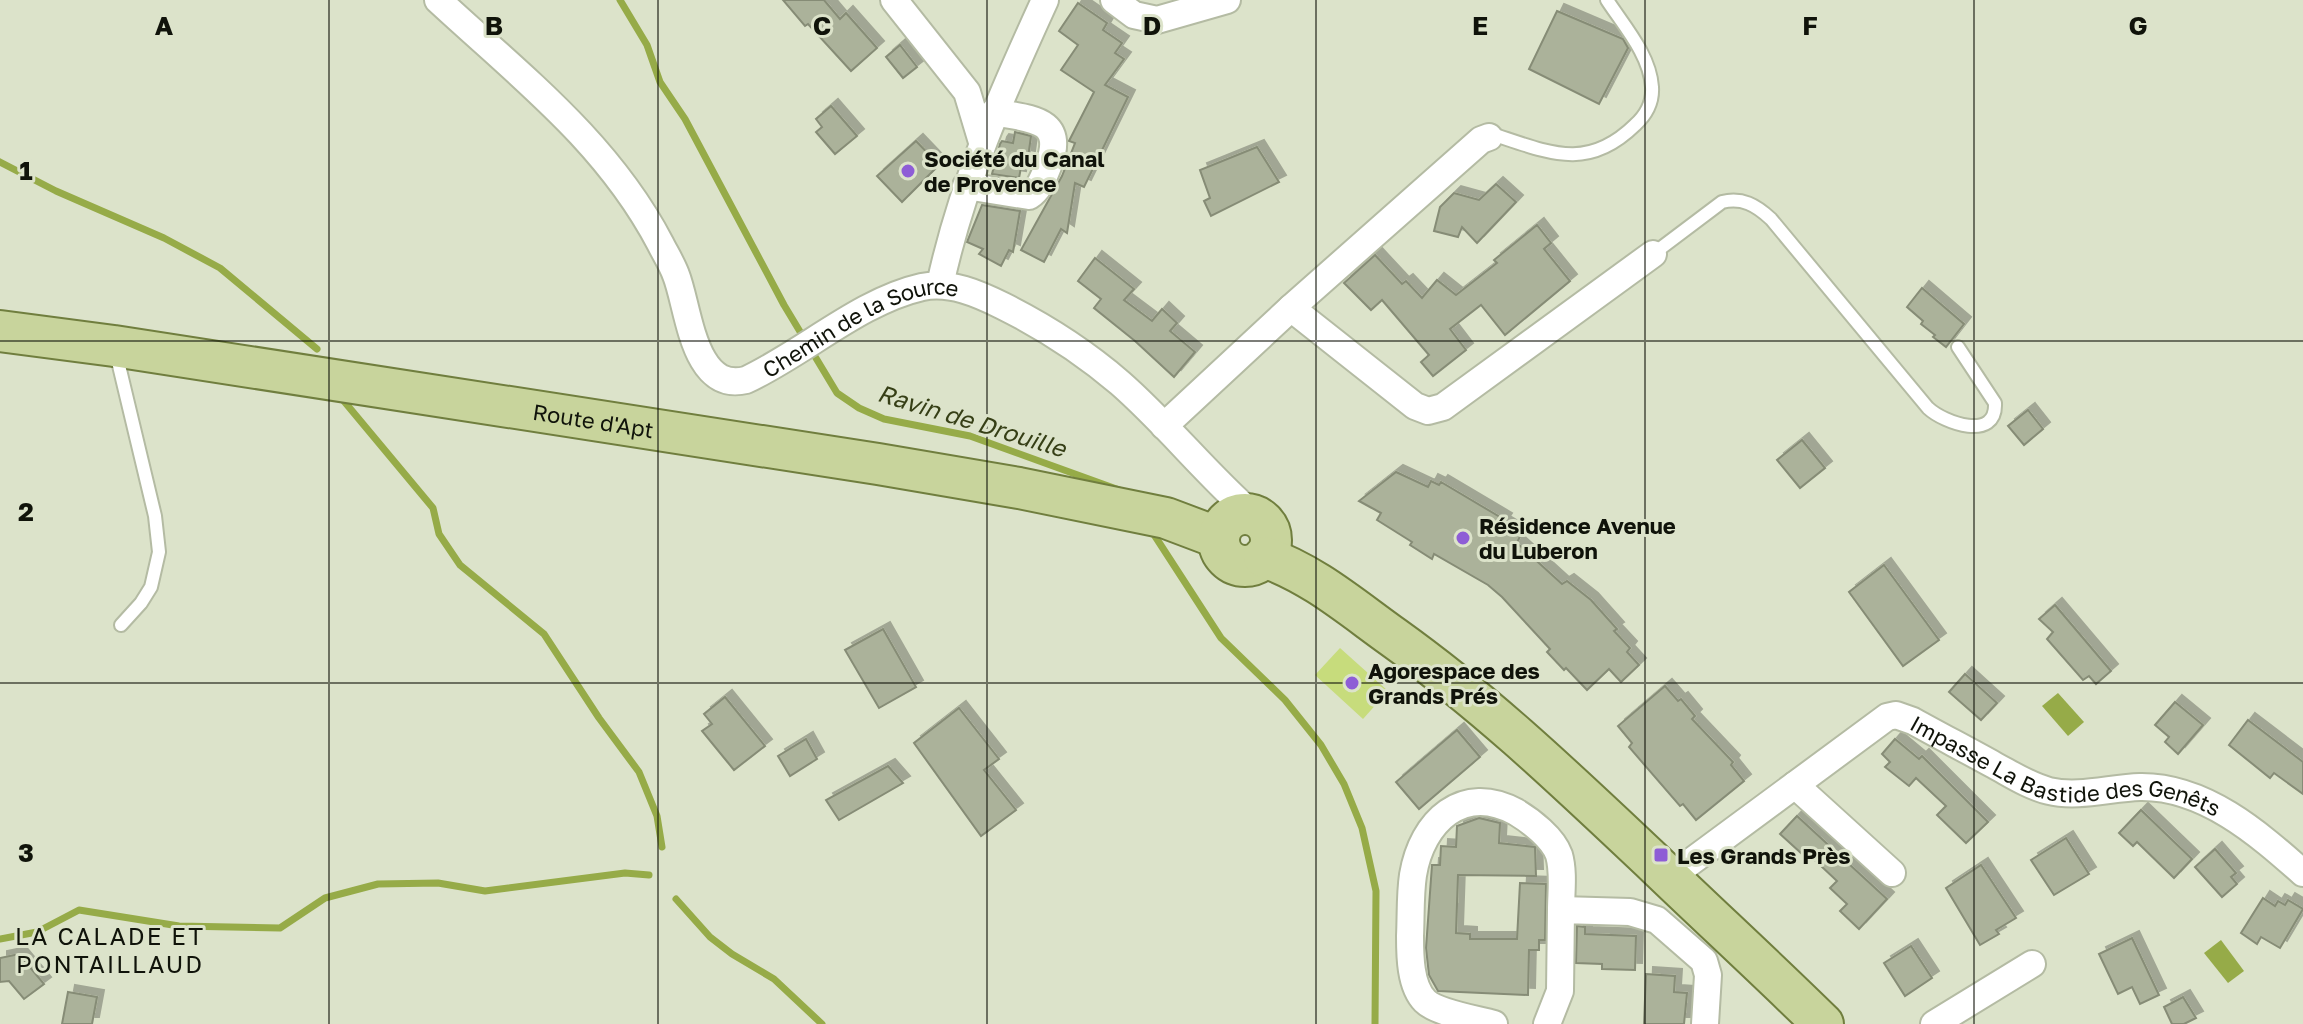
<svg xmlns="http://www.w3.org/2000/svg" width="2303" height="1024" font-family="'Golos Text',sans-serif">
	<defs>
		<filter id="shadow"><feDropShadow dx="7" dy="-7" stdDeviation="0" flood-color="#0004"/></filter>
	</defs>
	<rect width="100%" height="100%" fill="#dce3ca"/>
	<polygon fill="#c7dc7c" points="1340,648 1388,691 1363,719 1315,675"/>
	<g fill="#96ab48">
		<polygon points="2058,693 2084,722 2068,736 2042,706"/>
		<polygon points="2221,940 2244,971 2228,983 2204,953"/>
	</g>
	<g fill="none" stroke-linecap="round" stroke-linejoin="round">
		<g stroke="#96ab48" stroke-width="7">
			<polyline points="620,0 647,45 660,82 685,119 784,305 837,393 859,408 884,419 970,436 1122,491"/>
			<polyline points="0,162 56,191 164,238 220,268 317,349"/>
			<polyline points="343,400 433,508 439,534 460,565 544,634 599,718 639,772 657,816 662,847"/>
			<polyline points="1151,530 1221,638 1285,700 1321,745 1344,784 1362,828 1376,891 1375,1024"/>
			<polyline points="676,899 710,937 732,954 774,979 822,1024"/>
			<polyline points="0,939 37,932 79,910 179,926 280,928 325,898 378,884 438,883 485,891 625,873 649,875"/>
		</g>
	</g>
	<g fill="#abb29a" stroke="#868c76" stroke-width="2" filter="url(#shadow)">
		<polygon points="783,0 824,0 840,19 846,13 877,48 851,71 808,24 805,26"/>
		<polygon points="1078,3 1107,23 1103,30 1122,43 1115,53 1124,59 1105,85 1128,97 1084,187 1075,183 1067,233 1061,229 1044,262 1021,250 1062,176 1075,143 1069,141 1094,92 1061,70 1078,45 1059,31"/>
		<polygon points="1557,11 1623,39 1628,48 1599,104 1529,69"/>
		<polygon points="900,45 917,67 903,78 886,57"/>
		<polygon points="831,106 857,136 835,154 816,132 822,127 816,119"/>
		<polygon points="1015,132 1031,136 1028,158 1023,157 1019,178 992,174 1000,144 1002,141 1013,143"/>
		<polygon points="916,141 939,165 902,202 877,176"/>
		<polygon points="1257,147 1279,182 1211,216 1204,201 1210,198 1200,170"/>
		<polygon points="1496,184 1516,202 1477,243 1462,227 1458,237 1434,231 1440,207 1454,193 1479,200"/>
		<polygon points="982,205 1020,211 1013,252 1009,250 1001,266 979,254 983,249 967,242"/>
		<polygon points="1537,225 1551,243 1544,249 1570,281 1505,335 1481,305 1450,329 1466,350 1433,376 1421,362 1429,355 1382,300 1371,310 1344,283 1375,255 1402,284 1406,281 1422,298 1437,280 1456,295 1497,263 1494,260"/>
		<polygon points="1095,258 1134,289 1124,300 1152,321 1162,309 1177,323 1170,331 1195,352 1174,377 1135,341 1094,308 1101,299 1078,281"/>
		<polygon points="1922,288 1964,324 1946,347 1933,337 1935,335 1921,324 1923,321 1907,307"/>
		<polygon points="2028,410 2043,429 2024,445 2008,426"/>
		<polygon points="1802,440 1825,468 1800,488 1777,460"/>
		<polygon points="1396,472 1428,487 1431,481 1439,485 1441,482 1505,520 1503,523 1521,534 1517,543 1562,584 1567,581 1591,600 1617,629 1614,631 1630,648 1627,652 1639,665 1621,682 1609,669 1587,690 1566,668 1564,670 1547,652 1550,649 1502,597 1488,585 1434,554 1432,559 1410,545 1412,542 1377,520 1381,513 1359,501"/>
		<polygon points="1884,565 1939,640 1903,666 1849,592"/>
		<polygon points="2055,605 2111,671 2096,684 2089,676 2083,680 2047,639 2053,632 2039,619"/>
		<polygon points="883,629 916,687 879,708 845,650"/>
		<polygon points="1965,674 1997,703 1981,720 1949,692"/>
		<polygon points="1665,686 1678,701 1681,699 1695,716 1692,719 1733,762 1731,765 1744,781 1696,820 1683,804 1680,806 1629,747 1632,743 1618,726"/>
		<polygon points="725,697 765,746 734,770 702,731 712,724 704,714"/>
		<polygon points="2175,702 2203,725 2178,754 2165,742 2169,737 2155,725"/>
		<polygon points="959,708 999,759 984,770 1016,810 981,836 914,743"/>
		<polygon points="2248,720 2303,762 2303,794 2274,773 2270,778 2229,745"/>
		<polygon points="1457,730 1480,757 1419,809 1396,782"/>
		<polygon points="806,739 817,759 790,776 778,756"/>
		<polygon points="1895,739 1919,759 1922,756 1988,822 1966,843 1937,815 1946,806 1916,778 1909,786 1885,767 1890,762 1882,754"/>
		<polygon points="888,766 903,783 839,820 826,800"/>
		<polygon points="2141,810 2192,859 2174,878 2137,842 2133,846 2119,833"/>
		<polygon points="1797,816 1887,899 1859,929 1840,911 1847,904 1830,888 1837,881 1804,850 1801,853 1780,834"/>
		<polygon points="1479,818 1500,823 1499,843 1535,847 1536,876 1458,875 1456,933 1470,934 1470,939 1517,939 1520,883 1546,884 1545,940 1539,940 1539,950 1529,950 1528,995 1438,991 1429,975 1426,948 1432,865 1440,865 1441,846 1456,847 1457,826"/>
		<polygon points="2066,838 2089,874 2054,895 2031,860"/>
		<polygon points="2215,849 2236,873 2231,877 2237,884 2222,897 2195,867"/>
		<polygon points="1981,865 2016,918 1996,930 1999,934 1980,945 1946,888"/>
		<polygon points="2263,898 2275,906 2278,901 2285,905 2288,900 2303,909 2280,948 2261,937 2257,944 2241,933"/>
		<polygon points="1577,926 1585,927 1585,934 1636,936 1635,970 1602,969 1602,964 1576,963"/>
		<polygon points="2132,938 2159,995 2140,1004 2132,987 2118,994 2099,954"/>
		<polygon points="1911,946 1932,978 1905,996 1884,963"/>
		<polygon points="19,954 44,984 24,999 9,981 0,982 0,958"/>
		<polygon points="1646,974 1675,976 1674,992 1687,993 1684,1024 1644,1024"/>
		<polygon points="68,992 97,997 92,1024 62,1024"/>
		<polygon points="2183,997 2196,1018 2184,1024 2172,1024 2164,1007"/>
	</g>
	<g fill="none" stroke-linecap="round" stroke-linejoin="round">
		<g stroke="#b4bba3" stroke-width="16">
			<g id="lane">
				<path d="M1489,137l9,-1c54,18 91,34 137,-11 11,-10 18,-23 17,-38 -2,-32 -28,-61 -45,-87"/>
				<path d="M1653,254l69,-52c20,-5 34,3 49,17l157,189c16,15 69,34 67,-5l-37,-56"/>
				<polyline points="116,353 155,516 159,552 151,587 141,603 121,625"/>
			</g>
		</g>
		<g stroke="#b4bba3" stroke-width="30">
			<g id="street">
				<path id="s1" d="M438,0c82,76 169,142 222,243 5,10 12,21 16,32 13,33 17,118 70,105 58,-27 114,-79 176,-93 28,-6 57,7 81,19 42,21 81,46 117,77 47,41 86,91 133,132"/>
				<polyline points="894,0 967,92 982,142"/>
				<polyline points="1114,0 1134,15 1157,20 1227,0"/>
				<polyline points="1489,137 1481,140 1291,308 1415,406 1428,411 1443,407 1653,254"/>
				<path d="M966,186l63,10c11,-7 15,-20 20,-32 17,-47 -21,-45 -55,-52"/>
				<path d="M940,285c22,-102 62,-191 105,-285"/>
				<polyline points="1164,426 1291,308"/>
				<polyline points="1795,785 1892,873"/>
				<path id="s2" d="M1669,878l218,-161 9,-2 17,6c27,15 54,29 81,44 17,9 35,21 55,26 29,7 61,-3 91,-4 64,-1 118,46 163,86"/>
				<path d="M1494,1024c-18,-5 -57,-11 -69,-23 -15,-15 -15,-46 -15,-65 1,-20 0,-41 3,-61 9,-54 50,-92 103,-63 15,9 37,26 43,43 5,17 2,38 2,55"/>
				<polyline points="1547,1024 1560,991 1561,910 1630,912 1657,920 1704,961 1708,975 1705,1024"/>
				<polyline points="1934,1024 2032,964"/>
			</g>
		</g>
		<g stroke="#707e3e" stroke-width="44">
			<g id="primary">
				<path id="s3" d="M0,331l114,15 764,118 141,24 147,30 53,20"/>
				<circle cx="1245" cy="540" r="26"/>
				<path d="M1264,557c49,17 87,50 129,80 95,68 173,143 258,223 57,55 115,108 172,164"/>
			</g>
		</g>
		<use href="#lane" stroke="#fff" stroke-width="12"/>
		<use href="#street" stroke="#fff" stroke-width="26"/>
		<use href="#primary" stroke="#c8d49c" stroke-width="40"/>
	</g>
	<path fill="none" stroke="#10130a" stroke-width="2" stroke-opacity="0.55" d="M329,0v1024M658,0v1024M987,0v1024M1316,0v1024M1645,0v1024M1974,0v1024M0,341h2303M0,683h2303"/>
	<g fill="#8e5dd6" stroke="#dce3ca" stroke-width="3">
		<circle cx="908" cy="171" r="8"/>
		<circle cx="1463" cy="538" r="8"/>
		<circle cx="1352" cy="683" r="8"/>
		<rect x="1653" y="847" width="16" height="16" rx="4"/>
	</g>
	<g text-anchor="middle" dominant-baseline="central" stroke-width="6" stroke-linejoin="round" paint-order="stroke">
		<g font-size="22" font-weight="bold" fill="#10130a" stroke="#dce3ca" text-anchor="start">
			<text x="924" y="158">Société du Canal<tspan x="924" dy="25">de Provence</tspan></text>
			<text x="1479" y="525">Résidence Avenue<tspan x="1479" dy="25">du Luberon</tspan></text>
			<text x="1368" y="670">Agorespace des<tspan x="1368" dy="25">Grands Prés</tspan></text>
			<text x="1677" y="855">Les Grands Près</text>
		</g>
		<g font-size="22" fill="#10130a" stroke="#dce3ca">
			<text stroke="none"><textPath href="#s1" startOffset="636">Chemin de la Source</textPath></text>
			<text stroke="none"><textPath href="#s3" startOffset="600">Route d'Apt</textPath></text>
			<text stroke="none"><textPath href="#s2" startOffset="462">Impasse La Bastide des Genêts</textPath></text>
		</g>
		<g font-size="24" font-style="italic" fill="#363f16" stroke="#dce3ca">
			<text transform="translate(972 420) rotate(17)">Ravin de Drouille</text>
		</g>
		<g font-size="24" letter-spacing="2" fill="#10130a" stroke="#dce3ca">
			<text x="110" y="935">LA CALADE ET<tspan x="110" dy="28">PONTAILLAUD</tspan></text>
		</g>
	</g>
	<g font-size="26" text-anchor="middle" font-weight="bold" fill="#10130a" stroke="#dce3ca" stroke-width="6" stroke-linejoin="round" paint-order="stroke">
		<text x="164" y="35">A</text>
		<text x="494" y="35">B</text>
		<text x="822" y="35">C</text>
		<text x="1152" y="35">D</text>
		<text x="1480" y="35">E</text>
		<text x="1810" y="35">F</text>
		<text x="2138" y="35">G</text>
		<text x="26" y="180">1</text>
		<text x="26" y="521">2</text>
		<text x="26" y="862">3</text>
	</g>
</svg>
